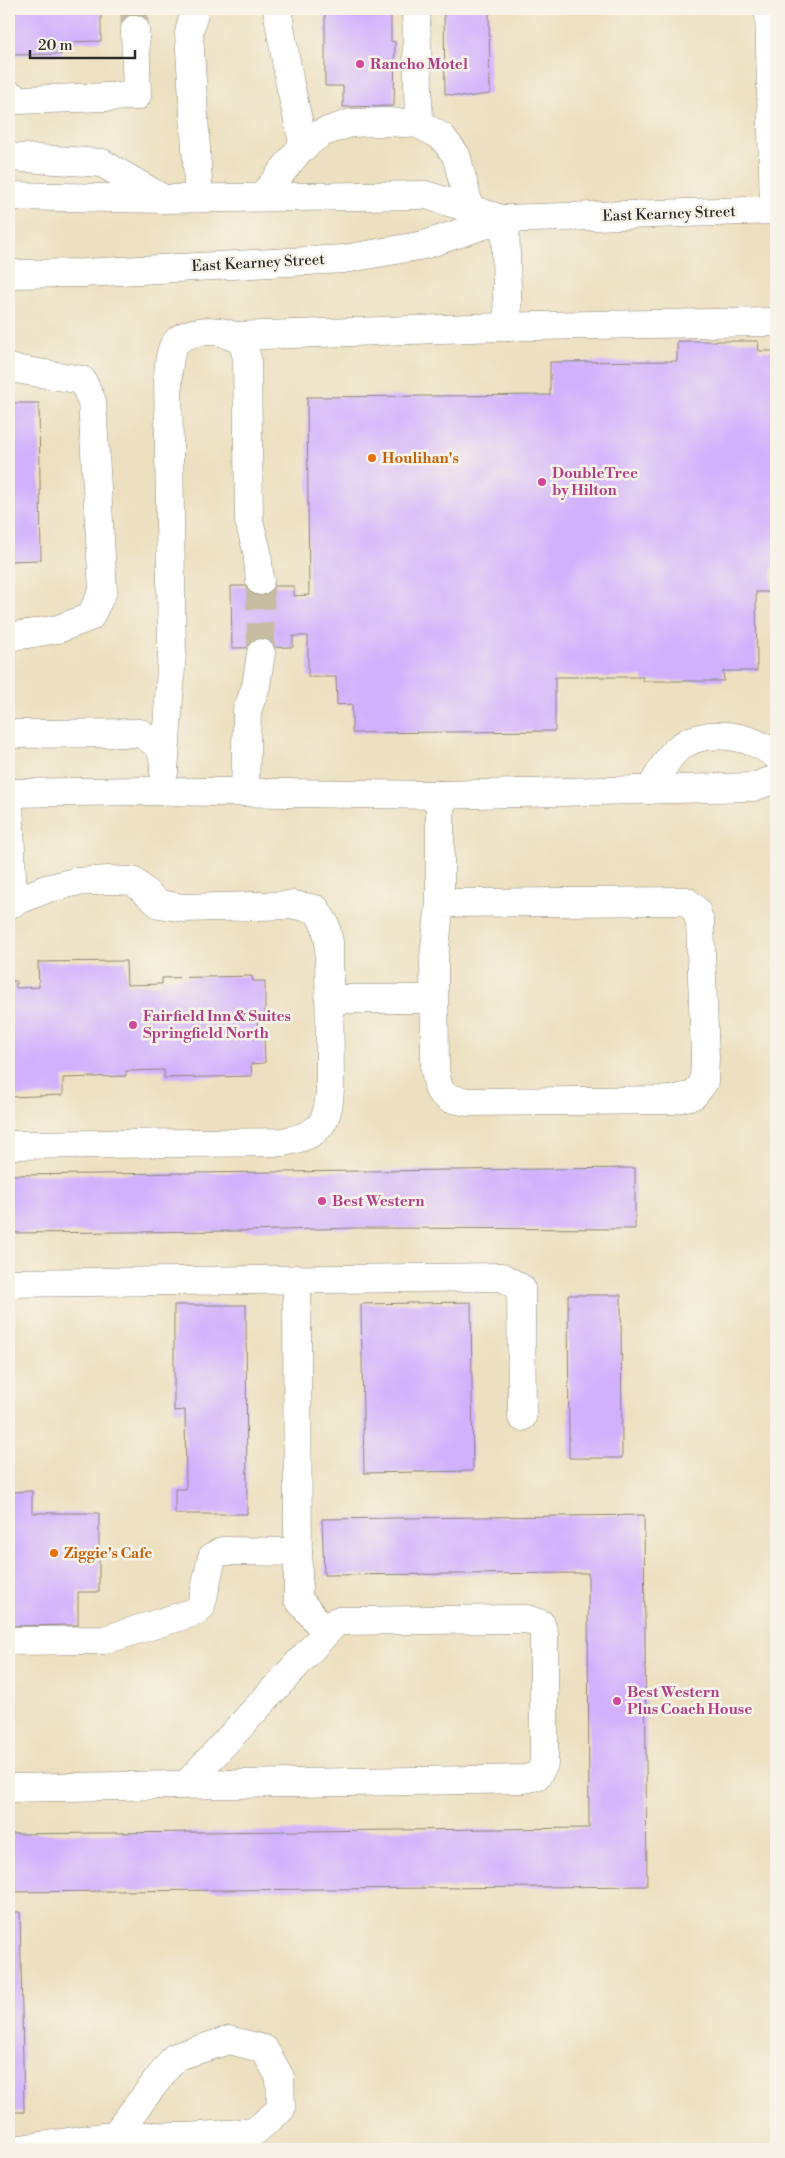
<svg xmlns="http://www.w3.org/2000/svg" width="785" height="2158" font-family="'Libre Bodoni',serif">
	<rect width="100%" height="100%" fill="#f7f3e8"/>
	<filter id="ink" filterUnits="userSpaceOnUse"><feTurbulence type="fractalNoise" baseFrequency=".02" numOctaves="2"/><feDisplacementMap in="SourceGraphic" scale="10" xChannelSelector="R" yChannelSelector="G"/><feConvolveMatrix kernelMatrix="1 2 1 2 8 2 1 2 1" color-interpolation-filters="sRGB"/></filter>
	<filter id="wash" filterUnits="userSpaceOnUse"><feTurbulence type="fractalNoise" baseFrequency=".0096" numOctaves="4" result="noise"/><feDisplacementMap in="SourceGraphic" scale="20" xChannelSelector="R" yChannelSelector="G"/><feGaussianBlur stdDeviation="1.12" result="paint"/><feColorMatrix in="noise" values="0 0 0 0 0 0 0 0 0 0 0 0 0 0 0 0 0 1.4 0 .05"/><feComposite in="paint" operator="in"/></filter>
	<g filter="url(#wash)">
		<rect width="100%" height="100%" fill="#ede0c0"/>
		<g id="blocks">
			<g fill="#d1b1fd">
				<polygon points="9,9 101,9 101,41 61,42 62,54 9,55"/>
				<polygon points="325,9 391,9 391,41 395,42 394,106 343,107 343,86 325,86"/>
				<polygon points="444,9 489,9 490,94 466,97 445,94"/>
				<polygon points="677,341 758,341 759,351 776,351 776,568 771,568 772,592 756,592 757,671 723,671 724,681 643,681 643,677 555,677 555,731 352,733 352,704 337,705 336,677 308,677 308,636 293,636 293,647 232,648 231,586 294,586 294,596 309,595 307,397 550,395 550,362 677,361"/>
				<polygon points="9,403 39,403 41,560 9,561"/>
				<polygon points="126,961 127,985 162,984 162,978 252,976 253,981 265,981 265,1018 257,1018 258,1032 264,1033 265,1063 251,1064 252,1076 164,1078 164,1070 126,1071 126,1076 63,1078 63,1095 9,1097 9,981 16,981 16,988 39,987 38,962"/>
				<polygon points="635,1168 635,1229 355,1228 243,1231 9,1233 9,1175"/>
				<polygon points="568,1295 621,1295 622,1458 569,1458"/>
				<polygon points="471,1302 473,1471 364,1473 361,1304"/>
				<polygon points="174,1305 246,1305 247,1514 175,1514 175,1489 186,1489 185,1410 174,1411"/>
				<polygon points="32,1491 32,1513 99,1513 99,1592 78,1592 78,1625 9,1626 9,1492"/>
				<polygon points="644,1515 647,1886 9,1892 9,1834 589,1828 588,1573 324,1575 322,1519"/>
				<polygon points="9,1912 20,1912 24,2112 9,2112"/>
			</g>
		</g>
	</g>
	<g filter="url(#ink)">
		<use href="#blocks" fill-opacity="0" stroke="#8c8676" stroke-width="1"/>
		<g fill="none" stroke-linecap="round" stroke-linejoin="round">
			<g stroke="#c6bca2" stroke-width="28" stroke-dasharray="28 14" stroke-linecap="butt">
				<polyline points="134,9 135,29"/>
				<polyline points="260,581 261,653"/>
			</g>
			<g stroke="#8c8676" stroke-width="29">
				<g id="minor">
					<polyline points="195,9 189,33 199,198"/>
					<polyline points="277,9 290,84 304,147"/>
					<polyline points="416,9 419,124"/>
					<polyline points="769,9 774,210"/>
					<polyline points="9,94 19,100 137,96 135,29"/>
					<polyline points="262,197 300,149 321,133 351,123 387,122 419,124 442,137 456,155 470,209"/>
					<polyline points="505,219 508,327"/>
					<polyline points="230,336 534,326 776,322"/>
					<polyline points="9,368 82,380 92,401 103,591 90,617 58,629 9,637"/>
					<path d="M9,734l131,-1c18,11 23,13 24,35"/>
					<path d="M164,772l8,-119 -4,-277c1,-12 1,-28 10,-36 15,-12 54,-13 64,4 3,4 4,10 5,15l2,162 8,30 3,30"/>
					<path d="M650,790c8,-13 15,-29 25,-39 26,-25 77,-17 101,5"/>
					<polyline points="245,792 247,711 256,686 261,653"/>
					<polyline points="9,793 142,791 440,795 753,787 776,779"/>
					<polyline points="440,795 440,903 434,957 435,1070 439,1090 448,1098 468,1102 672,1100 694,1095 704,1082 705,1058 700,922 696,910 686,901 440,903"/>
					<polyline points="9,799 13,903"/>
					<path d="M9,904l37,-15 28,-7 35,-2 24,1 26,23 25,4 110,-3 22,4 9,15 4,18 1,147c-2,37 -11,46 -47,53l-274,3"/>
					<polyline points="329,999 434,999"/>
					<polyline points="297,1279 298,1599 326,1632"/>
					<polyline points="9,1283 502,1277 521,1288 522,1417"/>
					<polyline points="9,1641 104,1640 192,1613 201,1607 212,1557 222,1551 298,1552"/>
					<polyline points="9,1788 525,1779 537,1776 544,1764 544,1634 541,1624 527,1619 337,1621 186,1785"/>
					<polyline points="20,2149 115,2135 187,2137 254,2132 281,2109 280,2077 264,2049 229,2040 175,2057 115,2135"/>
				</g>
			</g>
			<g stroke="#8c8676" stroke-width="29">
				<g id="major">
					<polyline points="9,157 102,163 162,198"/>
					<polyline points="9,196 164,199 426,195 502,219"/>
					<polyline points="9,274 83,273 344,259 424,245 502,219 776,210"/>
				</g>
			</g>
			<use href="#minor" stroke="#fff" stroke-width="28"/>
			<use href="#major" stroke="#fff" stroke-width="28"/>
		</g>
	</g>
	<g fill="#d1479c" stroke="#f7f3e8" stroke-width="2">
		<circle cx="360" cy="64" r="5"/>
		<circle cx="542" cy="482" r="5"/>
		<circle cx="133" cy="1025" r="5"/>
		<circle cx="322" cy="1201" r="5"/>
		<circle cx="617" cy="1701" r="5"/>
	</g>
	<g fill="#e8710a" stroke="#f7f3e8" stroke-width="2">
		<circle cx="372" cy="458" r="5"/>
		<circle cx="54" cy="1553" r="5"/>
	</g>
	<g text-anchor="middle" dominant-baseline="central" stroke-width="5" stroke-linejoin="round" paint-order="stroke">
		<g font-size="15" font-weight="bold" fill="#b23c85" stroke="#f7f3e8" text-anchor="start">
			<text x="370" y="64">Rancho Motel</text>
			<text x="552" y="473">DoubleTree<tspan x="552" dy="17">by Hilton</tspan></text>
			<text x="143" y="1016">Fairfield Inn &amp; Suites<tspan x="143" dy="17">Springfield North</tspan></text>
			<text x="332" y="1201">Best Western</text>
			<text x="627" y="1692">Best Western<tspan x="627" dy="17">Plus Coach House</tspan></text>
		</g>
		<g font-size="15" fill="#2b2b2b" stroke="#f7f3e8">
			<text transform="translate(669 214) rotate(-2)">East Kearney Street</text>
			<text transform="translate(258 263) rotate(-3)">East Kearney Street</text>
		</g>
		<g font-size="15" font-weight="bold" fill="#c56008" stroke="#f7f3e8" text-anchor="start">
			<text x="382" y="458">Houlihan's</text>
			<text x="64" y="1553">Ziggie's Cafe</text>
		</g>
	</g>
	<rect width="785" height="2158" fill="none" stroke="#f7f3e8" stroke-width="30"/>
	<path d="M30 50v8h105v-8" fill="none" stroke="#2b2b2b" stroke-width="2.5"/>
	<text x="38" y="50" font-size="15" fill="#2b2b2b" stroke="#f7f3e8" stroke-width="4" paint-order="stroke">20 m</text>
</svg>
